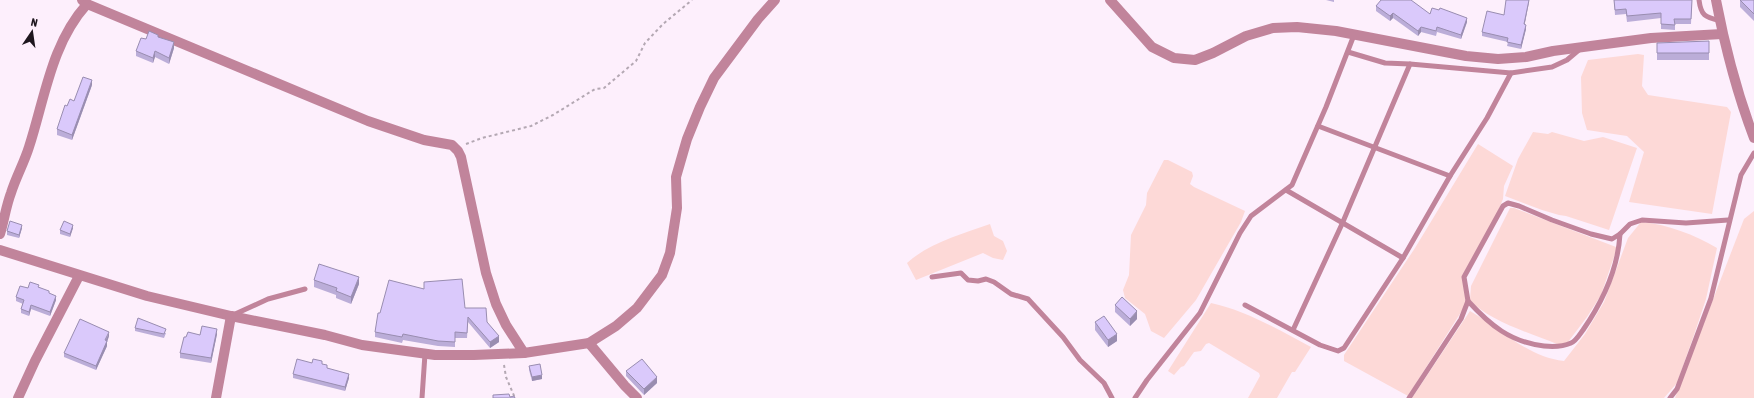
<svg xmlns="http://www.w3.org/2000/svg" width="1754" height="398" font-family="'Asap Condensed',sans-serif">
	<rect width="100%" height="100%" fill="#fdeffc"/>
	<g fill="#fdd9d7">
		<polygon points="1638,54 1644,55 1642,86 1648,95 1727,107 1731,112 1712,214 1629,202 1644,152 1627,136 1587,130 1582,113 1581,77 1588,60"/>
		<polygon points="1533,132 1548,134 1552,132 1584,141 1603,137 1637,148 1609,230 1566,216 1559,215 1542,210 1505,196 1518,159"/>
		<polygon points="1478,144 1513,166 1504,186 1503,199 1496,216 1462,276 1466,302 1463,309 1408,396 1344,361 1344,355 1415,248"/>
		<polygon points="1164,160 1168,160 1192,172 1193,176 1190,184 1194,187 1245,211 1241,222 1196,300 1164,338 1151,331 1145,314 1125,298 1123,290 1129,275 1131,235 1146,205 1147,193"/>
		<path d="M1510,208h4l102,39v4l-15,44 -14,22 -19,25 -4,3 -7,-1c-25,-10 -70,-24 -87,-44l1,-14z"/>
		<polygon points="1754,211 1754,398 1675,398 1744,219"/>
		<path d="M1641,222c26,2 54,13 76,26l-11,51 -12,36 -17,48 -13,15h-252l58,-87c30,17 57,46 94,50l21,-27 19,-32 24,-64z"/>
		<path d="M990,224l4,12 9,5 4,10 -4,9 -10,-2 -10,-5 -67,27 -9,-17c22,-20 55,-29 83,-39z"/>
		<path d="M1211,303c36,8 68,27 100,44l-16,25h-3l-15,26h-29l12,-22 -1,-3 -50,-30 -3,1 -5,7 -7,1 -10,14 -3,1 -7,8 -6,-4z"/>
	</g>
	<g fill="none" stroke-linecap="round" stroke-linejoin="round">
		<g stroke="#b4a8b3" stroke-width="2" stroke-dasharray="3 3" stroke-linecap="butt">
			<polyline points="466,144 482,138 531,126 553,115 595,89 604,88 636,61 645,43 663,24 692,0"/>
			<polyline points="504,365 506,377 515,398"/>
		</g>
		<g stroke="#c1849b" stroke-width="5">
			<path d="M1699,0c2,16 6,17 21,21"/>
			<polyline points="1348,52 1385,63 1410,64 1511,73 1552,67 1567,60 1580,49"/>
			<polyline points="1318,126 1450,176"/>
			<polyline points="1286,190 1403,258"/>
			<polyline points="932,277 961,273 968,280 978,281 986,279 994,282 1011,294 1028,299 1063,337 1080,360 1104,383 1112,398"/>
			<path d="M1468,301c22,24 42,41 76,45 10,1 18,1 27,-3 5,-2 9,-9 12,-13 20,-29 35,-61 37,-96"/>
			<polyline points="1245,305 1320,345 1338,351 1344,348 1403,258 1450,176 1487,118 1511,73"/>
			<polyline points="233,315 268,299 305,289"/>
			<polyline points="1293,330 1342,224 1410,64"/>
			<polyline points="422,398 425,354"/>
			<polyline points="1135,398 1147,380 1200,313 1240,233 1251,216 1292,185 1326,107 1354,35"/>
			<polyline points="1409,398 1461,319 1468,301 1464,277 1503,206 1508,203 1519,206 1552,220 1591,234 1612,239 1620,234 1630,224 1642,220 1686,223 1728,220"/>
			<polyline points="1670,398 1677,389 1711,298 1741,175 1754,153"/>
		</g>
		<g stroke="#c1849b" stroke-width="10">
			<polyline points="82,0 87,4 368,121 424,140 452,145 458,151 461,157 486,273 496,304 506,325 524,353"/>
			<polyline points="1110,0 1152,47 1174,58 1195,60 1213,53 1246,36 1273,28 1297,27 1336,31 1466,56 1498,59 1526,57 1553,51 1651,38 1722,34"/>
			<path d="M0,234c4,-13 6,-28 11,-41 5,-16 13,-30 18,-46 16,-49 22,-103 58,-143"/>
			<polyline points="0,250 147,296 231,316 325,335 362,345 435,355 474,355 524,353 589,343 616,326 637,308 662,275 670,253 677,208 676,177 687,139 700,107 714,78 758,19 775,0"/>
			<polyline points="589,343 625,386 637,398"/>
			<polyline points="18,398 35,361 79,276"/>
			<polyline points="216,398 231,316"/>
		</g>
		<path stroke="#c1849b" stroke-width="10" d="M1716,0c9,47 21,93 38,138"/>
	</g>
	<g fill="#bbadd8">
		<polygon points="1326,0 1334,0 1334,2"/>
		<polygon points="1529,0 1524,25 1526,29 1521,49 1507,46 1508,42 1482,36 1482,32 1504,15"/>
		<polygon points="1614,0 1692,0 1691,24 1675,24 1675,30 1661,29 1661,18 1627,22 1626,14 1615,15"/>
		<polygon points="1740,0 1754,0 1754,21 1740,7"/>
		<polygon points="1376,6 1430,14 1467,22 1461,39 1437,32 1436,36 1421,32 1418,36 1393,18 1390,21 1376,11"/>
		<polygon points="158,37 174,48 169,64 155,57 153,63 136,56 136,51 146,39"/>
		<polygon points="1709,41 1709,60 1657,60 1657,43"/>
		<polygon points="92,85 72,140 57,135 57,129 67,106 74,101"/>
		<polygon points="22,228 19,238 7,235 7,231"/>
		<polygon points="73,228 70,237 60,234 60,230"/>
		<polygon points="314,280 359,284 351,304 336,298 336,295 314,287"/>
		<polygon points="39,287 49,293 56,300 50,316 31,309 29,316 21,313 21,309 23,304 16,301 16,297"/>
		<polygon points="1115,305 1137,319 1130,326 1115,312"/>
		<polygon points="465,308 487,322 499,342 490,348 468,322 467,338 455,338 455,347 438,346 403,340 402,343 375,337 375,332 380,313"/>
		<polygon points="1095,322 1117,341 1108,347 1095,330"/>
		<polygon points="135,328 166,333 164,338 135,331"/>
		<polygon points="217,334 211,363 180,358 180,353 186,337 200,335"/>
		<polygon points="109,336 107,342 107,346 96,370 64,357 64,353"/>
		<polygon points="312,363 322,364 327,368 349,378 345,391 293,378 293,374"/>
		<polygon points="529,366 542,379 532,381 529,370"/>
		<polygon points="626,371 657,383 644,395 626,376"/>
	</g>
	<g fill="#998db0">
		<polygon points="1529,0 1529,2 1524,28 1524,24"/>
		<polygon points="1393,13 1393,18 1390,21 1390,16"/>
		<polygon points="1467,18 1467,22 1461,39 1461,35"/>
		<polygon points="1526,25 1526,29 1521,49 1521,45"/>
		<polygon points="1421,27 1421,32 1418,36 1418,31"/>
		<polygon points="174,42 174,48 169,64 169,58"/>
		<polygon points="155,51 155,57 153,63 153,58"/>
		<polygon points="92,80 92,85 72,140 72,135"/>
		<polygon points="22,225 22,228 19,238 19,235"/>
		<polygon points="73,225 73,228 70,237 70,234"/>
		<polygon points="359,277 359,284 351,304 351,297"/>
		<polygon points="56,296 56,300 50,316 50,312"/>
		<polygon points="31,305 31,309 29,316 29,312"/>
		<polygon points="1137,311 1137,319 1130,326 1130,319"/>
		<polygon points="217,329 217,334 211,363 211,358"/>
		<polygon points="109,332 109,336 107,342 107,346 96,370 96,366"/>
		<polygon points="1117,334 1117,341 1108,347 1108,340"/>
		<polygon points="499,336 499,342 490,348 490,342"/>
		<polygon points="349,374 349,378 345,391 345,387"/>
		<polygon points="542,375 542,379 532,381 532,377"/>
		<polygon points="657,377 657,383 644,395 644,389"/>
	</g>
	<g fill="#dac9fb" stroke="#998db0">
		<polygon points="1381,0 1411,0 1430,14 1432,8 1439,10 1440,8 1467,18 1461,35 1437,27 1436,31 1421,27 1418,31 1393,13 1390,16 1376,6"/>
		<polygon points="1506,0 1529,0 1524,24 1526,25 1521,45 1507,42 1508,38 1482,32 1487,11 1504,15"/>
		<polygon points="1614,0 1692,0 1691,19 1674,19 1675,25 1661,24 1661,13 1627,16 1626,9 1615,10"/>
		<polygon points="1740,0 1754,0 1754,14"/>
		<polygon points="149,31 158,35 158,37 174,42 169,58 155,51 153,58 136,51 141,38 146,39"/>
		<polygon points="1709,41 1709,53 1657,53 1657,43"/>
		<polygon points="83,77 92,80 72,135 57,129 65,105 67,106 70,99 74,101"/>
		<polygon points="10,221 22,225 19,235 7,231"/>
		<polygon points="64,221 73,225 70,234 60,230"/>
		<polygon points="319,264 359,277 351,297 336,291 337,288 314,280"/>
		<polygon points="462,279 465,308 486,308 487,322 499,336 490,342 468,317 467,333 455,332 455,342 438,341 403,334 402,337 375,332 378,313 380,313 389,280 424,289 424,282"/>
		<polygon points="30,282 39,285 38,287 49,291 49,293 56,296 50,312 31,305 29,312 21,309 24,300 16,297 20,286 28,288"/>
		<polygon points="1122,297 1137,311 1130,319 1115,305"/>
		<polygon points="1104,316 1117,334 1108,340 1095,322"/>
		<polygon points="138,318 166,329 164,334 135,328"/>
		<polygon points="80,319 109,332 105,340 107,341 96,366 64,353"/>
		<polygon points="202,326 217,329 211,358 180,353 184,337 186,337 188,332 200,335"/>
		<polygon points="297,359 312,363 313,359 322,361 322,364 327,365 327,368 349,374 345,387 293,374"/>
		<polygon points="642,359 657,377 644,389 626,371"/>
		<polygon points="540,364 542,375 532,377 529,366"/>
		<polygon points="509,394 510,397 514,396 515,398 493,398 493,395"/>
	</g>
	<g transform="translate(32 32) rotate(13)" stroke="#fdeffc" stroke-width="3" paint-order="stroke">
	<path d="M0-3L7 15L0 10L-7 15Z" fill="#1e161e"/>
	<text y="-6" font-size="11" font-weight="bold" text-anchor="middle" fill="#1e161e">N</text>
	</g>
</svg>
